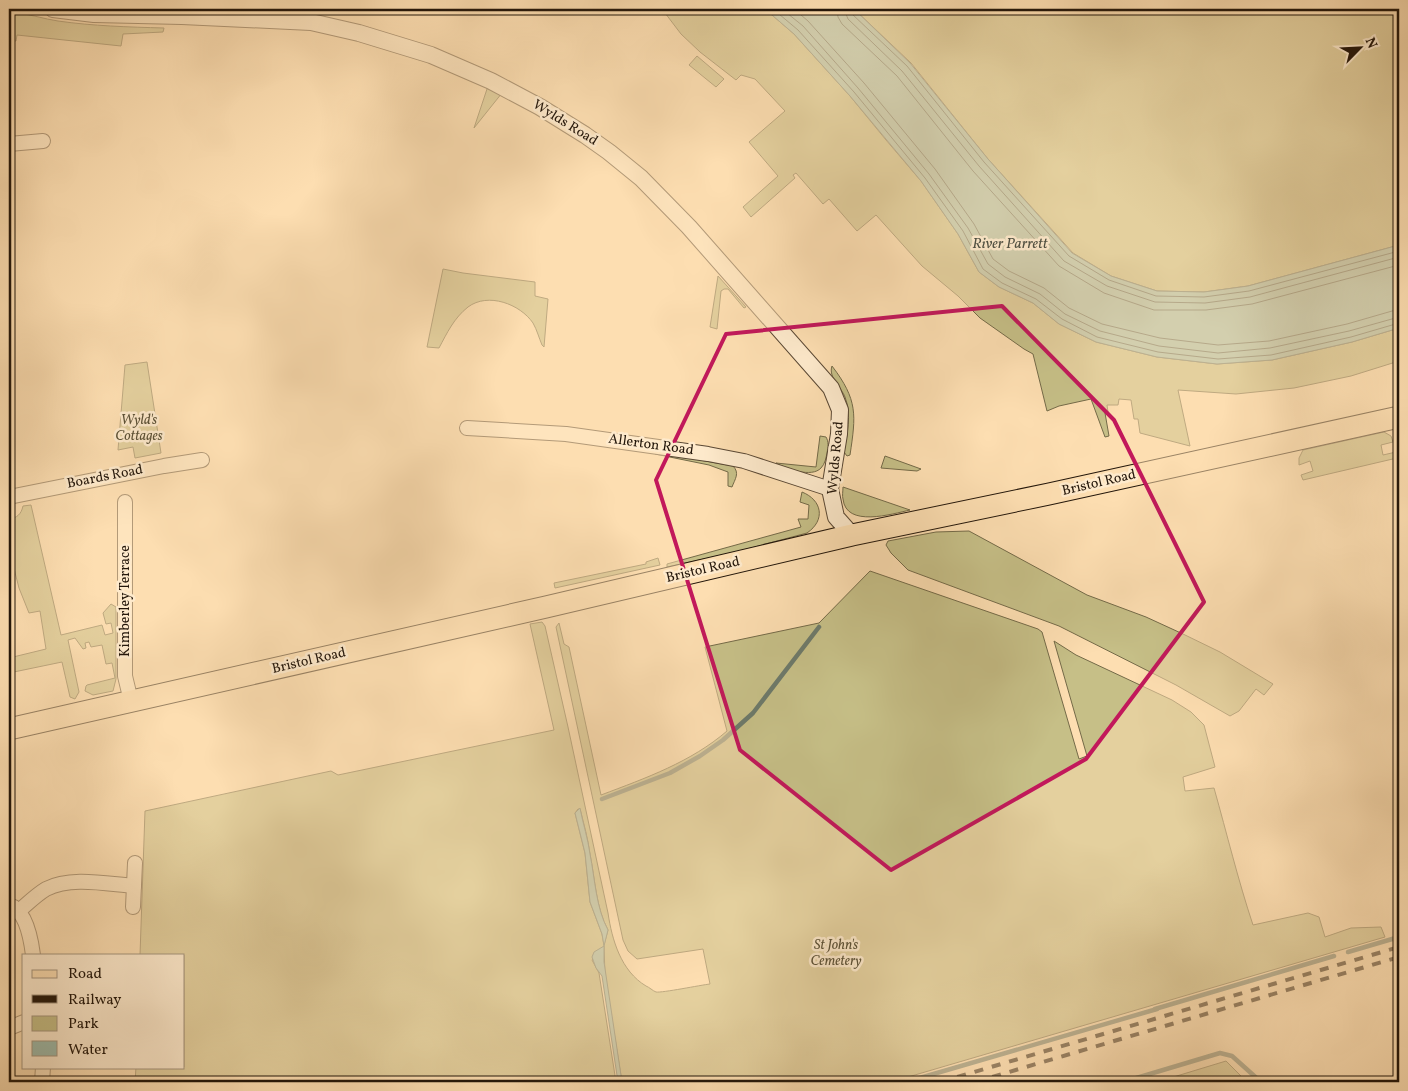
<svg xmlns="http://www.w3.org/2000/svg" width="1408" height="1091" font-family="Vollkorn,serif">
	<rect width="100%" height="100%" fill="#fddeb1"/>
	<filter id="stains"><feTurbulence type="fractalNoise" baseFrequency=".004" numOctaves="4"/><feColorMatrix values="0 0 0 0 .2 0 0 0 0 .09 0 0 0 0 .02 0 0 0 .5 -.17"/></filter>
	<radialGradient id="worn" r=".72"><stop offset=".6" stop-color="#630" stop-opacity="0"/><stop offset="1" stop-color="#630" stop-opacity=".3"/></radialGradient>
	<g fill="#c6bf87" stroke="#746a48" fill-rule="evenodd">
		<polygon points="662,9 765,9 794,34 850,96 886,140 921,181 958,234 979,272 999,287 1033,303 1059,324 1096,342 1157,357 1217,364 1272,360 1352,342 1399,328 1399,361 1351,376 1294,388 1236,394 1178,390 1190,446 1140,433 1138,419 1134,419 1131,400 1119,399 1118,405 1107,405 1108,412 1105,413 1109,436 1105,437 1091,399 1059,406 1047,411 1033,354 1024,349 980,318 958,296 922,266 876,215 857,231 829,199 823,204 796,173 793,175 795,178 751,217 743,207 778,176 749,142 785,111 755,79 741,75 736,80 700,52 681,34"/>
		<polygon points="854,9 1399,9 1399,245 1248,286 1204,292 1157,291 1111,276 1073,253 988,159 911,63"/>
		<path d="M16,13c14,1 28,6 42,8 35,5 70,6 106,7l-1,4 -40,2 -2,12 -104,-11 -1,6 -7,-1v-25z"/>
		<polygon points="697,56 724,79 716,87 689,65"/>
		<polygon points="488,86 502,93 474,128"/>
		<path d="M443,269l20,4 72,9v14l13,3 -4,48 -2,-2c-3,-7 -5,-15 -9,-22 -13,-19 -45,-31 -65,-16 -14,11 -21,26 -29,41l-12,-1z"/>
		<polygon points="718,276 746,307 744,308 728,289 724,289 721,291 717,329 710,327"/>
		<polygon points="147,362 161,453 135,458 133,447 118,450 125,365"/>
		<path d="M832,366c26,34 24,49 18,89l-3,1 -3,-4c3,-18 8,-37 1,-55 -4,-10 -17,-20 -13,-31z"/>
		<polygon points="1384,432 1391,436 1393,442 1381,445 1383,455 1396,452 1397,458 1303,480 1301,475 1313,471 1310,461 1299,465 1299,458 1303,450"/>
		<path d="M820,436l6,1c3,5 2,10 1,16 -1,5 -2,11 -6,15 -9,10 -35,1 -45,-5l40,4z"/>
		<path d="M655,452l78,14c7,7 2,13 -1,21l-4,-1v-14l-19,-7 -54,-11z"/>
		<polygon points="885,456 921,469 917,471 881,468"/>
		<path d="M843,487l67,23c-18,4 -64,18 -67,-11 -1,-3 0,-8 0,-12z"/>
		<path d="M802,492c20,8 24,28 5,41l-71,19 -69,15v-3l134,-37 -3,-8h10l1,-14 -9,-3z"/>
		<path d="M31,505l30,130 41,-10 3,10 8,-2 -2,-10 -5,1 -3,-11 8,-9 5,3v72l-3,12 -20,4 -8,-4 1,-5 1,-1 28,-7 -3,-15 -6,1 -4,-19 -11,2 -2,-5 -4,1 1,5 -3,1 -8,-11 -7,2 11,52 -4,7 -5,-2 -8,-35 -53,11v-15l37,-9 -6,-38 -11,2 -10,-25 -8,-31h-2v-37c8,-3 12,-5 14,-14z"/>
		<polygon points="969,531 1087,595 1146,617 1183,634 1220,652 1273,684 1264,695 1256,689 1239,711 1230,716 1176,685 1059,626 908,570 891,553 886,545 888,541 936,532"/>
		<polygon points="658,558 660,565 555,588 554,583 646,564 646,562"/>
		<path d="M870,571l168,58 4,3 37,127 8,-3 -33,-115 22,14 96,45 19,12 13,13 11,42 -32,10 2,14 29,-3c13,46 24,92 39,137l55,-12 11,4 6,20 26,-9 30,-1 4,10 -494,145h-269l-17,-106 -1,-30 -12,14 7,13 17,109h-481l1,-15h48v-112h-44l5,-144 186,-40 7,4 216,-45 -24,-106 12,-2 3,4 23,101 40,186c4,27 13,58 38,73 3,1 7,5 10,6 6,1 45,-7 54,-8l-7,-35 -66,10 -9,-8 -5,-11 -67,-313 3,-4 5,21 5,3 32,148c45,-17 90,-33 126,-64l-22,-84 114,-24zM578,809h2c4,15 8,30 10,45 5,25 6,54 18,76l-4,15 -2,-11 -12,-32 -5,-49 -10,-40z"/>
		<polygon points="1226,1061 1247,1082 1157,1082"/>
	</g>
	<g fill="#9fbcac" stroke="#6d7a6b">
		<polygon points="765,9 854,9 910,63 988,159 1072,253 1111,276 1157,291 1204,292 1248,286 1399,245 1399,328 1352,342 1272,360 1217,364 1157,357 1096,342 1059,324 1033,303 999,287 979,272 958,234 921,181 850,96 794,34"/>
		<path d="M580,808c3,16 8,31 10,46 5,25 6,54 18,76l-4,16v16l18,120h-4l-16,-106 -6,-8 -4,-11 2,-5 10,-6 -2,-12 -12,-32 -5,-49 -10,-40z"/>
	</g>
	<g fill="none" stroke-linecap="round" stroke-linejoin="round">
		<g stroke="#61695b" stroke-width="1">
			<polyline points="773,9 798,30 854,92 925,178 963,231 983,269 1002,283 1036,299 1062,319 1097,337 1158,352 1218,359 1271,355 1351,337 1399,323"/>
			<polyline points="782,9 803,26 858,88 929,174 968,228 988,264 1005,277 1040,294 1065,314 1100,331 1159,346 1218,353 1270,348 1349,331 1399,317"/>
			<polyline points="794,9 808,21 864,83 935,169 974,224 993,259 1009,271 1044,288 1069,308 1102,324 1160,338 1218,345 1269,341 1347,324 1399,309"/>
			<polyline points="837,9 838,17 842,24 897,76 973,171 1059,266 1104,293 1154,310 1206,310 1252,304 1399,265"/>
			<polyline points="844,9 848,19 902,71 979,166 1064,261 1107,286 1155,302 1205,303 1250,297 1399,257"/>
			<polyline points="851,9 852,14 907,66 984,162 1069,256 1109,280 1156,296 1204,297 1249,291 1399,251"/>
		</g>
		<g stroke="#6d7a6b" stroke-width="4.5">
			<polyline points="602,799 670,773 700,756 723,740 753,713 819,627"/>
			<polyline points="1348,952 1399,937"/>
			<polyline points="1155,1009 1334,956"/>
			<polyline points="906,1082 1157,1009"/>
			<polyline points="1123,1082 1220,1053 1232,1056 1261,1082"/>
		</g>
		<g stroke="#5a4834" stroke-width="16">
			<g id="minor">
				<polyline points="9,144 43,141"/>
				<polyline points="467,428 566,434 708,454 744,461 830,489"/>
				<polyline points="9,497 164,466 202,460"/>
				<polyline points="125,502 125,676 131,701"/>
				<path d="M9,905c17,5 22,34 24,50"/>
				<polyline points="133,907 135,863"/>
				<path d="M19,911c8,-7 17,-16 27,-22 25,-13 61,-5 88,-3"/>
				<polyline points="9,1028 24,1022"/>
				<polyline points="42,1082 43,1067"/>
			</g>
		</g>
		<g stroke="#5a4834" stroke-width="18">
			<polyline id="tertiary" points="53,9 94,14 182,16 311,22 359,33 431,55 491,81 540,107 585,135 609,152 641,178 689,227 831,388 840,410 839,434 830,489 836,517 852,535"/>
		</g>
		<g stroke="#23160a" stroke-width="23">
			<polyline id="primary" points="9,729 546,607 852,535 1049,494 1399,417"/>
		</g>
		<use href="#minor" stroke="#feeacc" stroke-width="14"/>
		<use href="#tertiary" stroke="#feeacc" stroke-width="16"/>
		<use href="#primary" stroke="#fddeb1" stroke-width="21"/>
		<g stroke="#23160a" stroke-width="4" stroke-dasharray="9 9" stroke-linecap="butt">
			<polyline points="940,1082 1399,947"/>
			<polyline points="975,1082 1399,957"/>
		</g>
	</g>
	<path d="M0 0H1408V1091H0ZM1002,306l112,114 90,182 -118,157 -195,111 -151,-120 -84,-270 70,-146z" fill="#fddeb1" fill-opacity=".55" fill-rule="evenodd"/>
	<path fill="none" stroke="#c2185b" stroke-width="4" stroke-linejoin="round" d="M1002,306l112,114 90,182 -118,157 -195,111 -151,-120 -84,-270 70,-146z"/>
	<g text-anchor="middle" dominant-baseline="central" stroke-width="5" stroke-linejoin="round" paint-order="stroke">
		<g font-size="14" fill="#23160a" stroke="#feeacc">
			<text transform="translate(565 123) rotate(32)">Wylds Road</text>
			<text transform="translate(651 445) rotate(8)">Allerton Road</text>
			<text transform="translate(836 458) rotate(-85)">Wylds Road</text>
			<text transform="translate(105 477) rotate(-11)">Boards Road</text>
			<text transform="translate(1099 483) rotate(-13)">Bristol Road</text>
			<text transform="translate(703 570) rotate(-13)">Bristol Road</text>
			<text transform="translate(125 601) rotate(-90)">Kimberley Terrace</text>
			<text transform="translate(309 661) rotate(-13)">Bristol Road</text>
		</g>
		<g font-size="14" font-style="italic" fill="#5c5136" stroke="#feeacc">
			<text x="139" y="420">Wyld's<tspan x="139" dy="16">Cottages</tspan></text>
			<text x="836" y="945">St John's<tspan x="836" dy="16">Cemetery</tspan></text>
		</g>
		<g font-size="15" font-style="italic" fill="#4e5043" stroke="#feeacc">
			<text x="1010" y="244">River Parrett</text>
		</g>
	</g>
	<rect width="1408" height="1091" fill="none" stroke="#fddeb1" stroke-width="30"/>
	<rect x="10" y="10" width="1388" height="1071" fill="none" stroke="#23160a" stroke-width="2.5"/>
	<rect x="15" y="15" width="1378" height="1061" fill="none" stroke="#23160a"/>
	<rect x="22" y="954" width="162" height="115" fill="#feeacc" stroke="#a6957e"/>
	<rect x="32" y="970" width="25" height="8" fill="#fddeb1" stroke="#a6957e"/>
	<text x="68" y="978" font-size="15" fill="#23160a">Road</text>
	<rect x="32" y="995" width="25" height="8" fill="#23160a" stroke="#a6957e"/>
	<text x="68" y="1004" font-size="15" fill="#23160a">Railway</text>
	<rect x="32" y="1016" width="25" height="15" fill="#c6bf87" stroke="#a6957e"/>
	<text x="68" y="1028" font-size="15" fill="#23160a">Park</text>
	<rect x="32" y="1041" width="25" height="15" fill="#9fbcac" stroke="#a6957e"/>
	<text x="68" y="1054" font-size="15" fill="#23160a">Water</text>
	<g transform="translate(1360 48) rotate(66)" stroke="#feeacc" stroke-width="4" paint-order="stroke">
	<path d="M0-4L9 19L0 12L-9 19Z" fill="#23160a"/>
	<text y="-8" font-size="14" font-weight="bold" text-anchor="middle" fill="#23160a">N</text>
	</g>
	<rect width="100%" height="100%" filter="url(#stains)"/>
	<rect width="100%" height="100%" fill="url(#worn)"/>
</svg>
